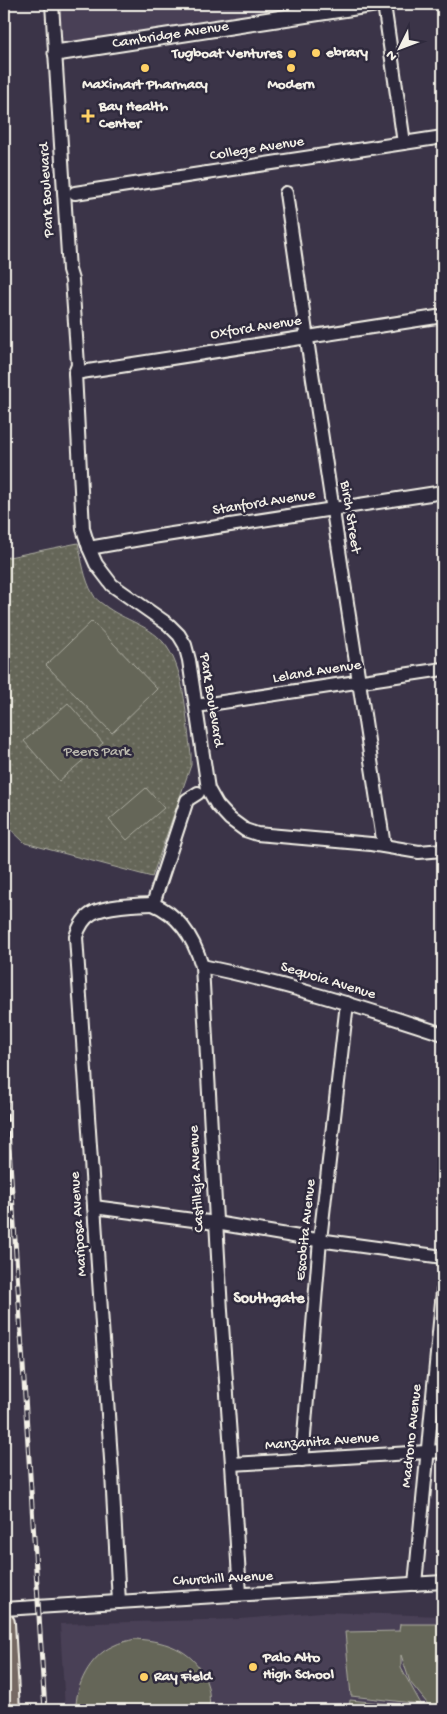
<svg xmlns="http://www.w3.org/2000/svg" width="447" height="1714" font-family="'Gochi Hand',sans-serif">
	<defs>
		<pattern id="park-dots" width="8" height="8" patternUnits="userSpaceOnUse" patternTransform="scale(1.25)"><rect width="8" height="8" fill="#656658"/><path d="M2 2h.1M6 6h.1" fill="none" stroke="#7c7c70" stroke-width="1.8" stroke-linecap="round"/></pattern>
	</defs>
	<rect width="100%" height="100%" fill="#3b3448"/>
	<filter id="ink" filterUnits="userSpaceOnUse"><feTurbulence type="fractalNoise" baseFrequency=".02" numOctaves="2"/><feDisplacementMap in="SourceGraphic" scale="10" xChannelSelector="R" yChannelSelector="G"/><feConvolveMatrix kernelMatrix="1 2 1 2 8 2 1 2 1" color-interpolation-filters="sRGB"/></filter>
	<g filter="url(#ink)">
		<g fill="#4a4056">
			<polygon points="54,4 344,4 57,51"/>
			<polygon points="321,1612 443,1616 443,1710 65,1710 60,1624 241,1619"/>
		</g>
		<path fill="url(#park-dots)" stroke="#acaca0" d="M78,543c4,17 6,36 15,51 2,5 7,8 11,11 20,16 48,20 63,42 19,27 19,75 24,107v11l-39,112 -127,-34 -21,-20v-265z"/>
		<g fill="#656658" stroke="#acaca0">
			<polygon points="92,621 157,689 112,733 46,665"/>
			<polygon points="68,703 103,743 59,781 24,741"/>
			<polygon points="146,788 164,808 127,840 109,820"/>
			<polygon points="400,1624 443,1624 443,1710 349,1710 350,1700 431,1708 410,1682 401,1655 401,1668 421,1704 351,1696 345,1632 399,1631"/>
			<path d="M135,1639c33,2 63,12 73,48 2,7 1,16 2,23h-134c-1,-24 14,-54 37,-64 7,-4 15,-5 22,-7z"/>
		</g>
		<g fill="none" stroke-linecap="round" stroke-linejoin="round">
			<g stroke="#f4f1e8" stroke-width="16">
				<g id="minor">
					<polyline points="52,4 69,270 72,280 78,365 75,373 83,529 89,548 96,564 112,585 169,625 179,635 185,645 189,660 208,789 217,805 230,819 245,830 257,834 371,844 419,852 443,850"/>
					<polyline points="384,4 404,143"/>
					<polyline points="75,193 443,137"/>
					<polyline points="286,193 309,353 384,846"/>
					<polyline points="75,373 443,316"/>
					<polyline points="89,548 146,538 443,492"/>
					<polyline points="196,706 443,669"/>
					<path d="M198,793l-11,7 -34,104c27,11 41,35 49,62l19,345 11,153 8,130"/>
					<path d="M202,966c82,17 162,42 241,68"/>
					<polyline points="94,1207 216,1223 311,1239 443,1257"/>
					<polyline points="302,1460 320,1240 347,1003"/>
					<polyline points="232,1464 443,1451"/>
					<polyline points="415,1584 443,1291"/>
					<path d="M119,1602l-7,-128 -36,-537c7,-25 21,-28 45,-31 11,-1 22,-2 32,-2"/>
					<polyline points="4,1609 443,1582"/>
				</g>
			</g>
			<g stroke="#f4f1e8" stroke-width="19">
				<g id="tertiary">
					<path id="s1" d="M56,53l318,-49"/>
				</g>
			</g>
			<g stroke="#f4f1e8" stroke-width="24">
				<polyline id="primary" points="4,1623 9,1710"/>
			</g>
			<use href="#minor" stroke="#2f2a3d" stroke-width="12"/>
			<use href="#tertiary" stroke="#2f2a3d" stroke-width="15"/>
			<use href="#primary" stroke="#766964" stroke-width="20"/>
			<g stroke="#f4f1e8" stroke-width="5">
				<polyline id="rail" points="4,1068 45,1710"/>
			</g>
			<use href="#rail" stroke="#2f2a3d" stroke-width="3" stroke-dasharray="9" stroke-linecap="butt"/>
		</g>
	</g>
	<g fill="#ffd166" stroke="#2f2a3d" stroke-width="2">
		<circle cx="316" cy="53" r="5"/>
		<circle cx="292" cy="54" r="5"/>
		<circle cx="145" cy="68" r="5"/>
		<circle cx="291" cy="68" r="5"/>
		<path d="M85.5 108.5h5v5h5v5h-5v5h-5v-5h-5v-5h5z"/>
		<circle cx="253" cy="1667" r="5"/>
		<circle cx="144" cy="1677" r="5"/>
	</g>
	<g text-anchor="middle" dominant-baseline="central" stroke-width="5" stroke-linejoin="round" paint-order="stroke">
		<g font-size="15" fill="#f4f1e8" stroke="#2f2a3d">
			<text stroke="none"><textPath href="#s1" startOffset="116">Cambridge Avenue</textPath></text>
			<text transform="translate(257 149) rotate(-9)">College Avenue</text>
			<text transform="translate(47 190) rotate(-93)">Park Boulevard</text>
			<text transform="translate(256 328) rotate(-9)">Oxford Avenue</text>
			<text transform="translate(264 503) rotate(-9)">Stanford Avenue</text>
			<text transform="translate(350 517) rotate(81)">Birch Street</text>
			<text transform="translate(317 672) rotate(-9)">Leland Avenue</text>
			<text transform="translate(211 700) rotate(81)">Park Boulevard</text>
			<text transform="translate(328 981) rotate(17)">Sequoia Avenue</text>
			<text transform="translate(197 1179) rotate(-93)">Castilleja Avenue</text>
			<text transform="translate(79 1224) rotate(-94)">Mariposa Avenue</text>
			<text transform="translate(306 1230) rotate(-84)">Escobita Avenue</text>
			<text transform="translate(412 1436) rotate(-84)">Madrono Avenue</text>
			<text transform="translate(322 1442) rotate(-4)">Manzanita Avenue</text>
			<text transform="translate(223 1579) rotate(-3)">Churchill Avenue</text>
		</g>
		<g font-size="15" font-weight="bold" fill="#f4f1e8" stroke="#2f2a3d" text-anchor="start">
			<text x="326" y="53">ebrary</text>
			<text x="282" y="54" text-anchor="end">Tugboat Ventures</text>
			<text x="145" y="85" text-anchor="middle">Maximart Pharmacy</text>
			<text x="291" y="85" text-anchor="middle">Modern</text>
			<text x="99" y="107">Bay Health<tspan x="99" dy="17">Center</tspan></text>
			<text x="263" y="1658">Palo Alto<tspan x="263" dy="17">High School</tspan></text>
			<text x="154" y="1677">Ray Field</text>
		</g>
		<g font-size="15" fill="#bbb9ae" stroke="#2f2a3d">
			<text x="97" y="752">Peers Park</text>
		</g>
		<g font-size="16" font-weight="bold" fill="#f4f1e8" stroke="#2f2a3d">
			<text x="269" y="1299">Southgate</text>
		</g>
	</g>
	<rect width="447" height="1714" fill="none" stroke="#2f2a3d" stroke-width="20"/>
	<rect x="10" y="10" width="427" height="1694" fill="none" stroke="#f4f1e8" stroke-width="2" filter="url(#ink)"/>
	<g transform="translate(400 48) rotate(228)" stroke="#2f2a3d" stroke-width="4" paint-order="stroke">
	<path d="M0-4L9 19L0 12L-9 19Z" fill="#f4f1e8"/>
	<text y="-8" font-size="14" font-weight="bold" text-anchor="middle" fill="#f4f1e8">N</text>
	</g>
</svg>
